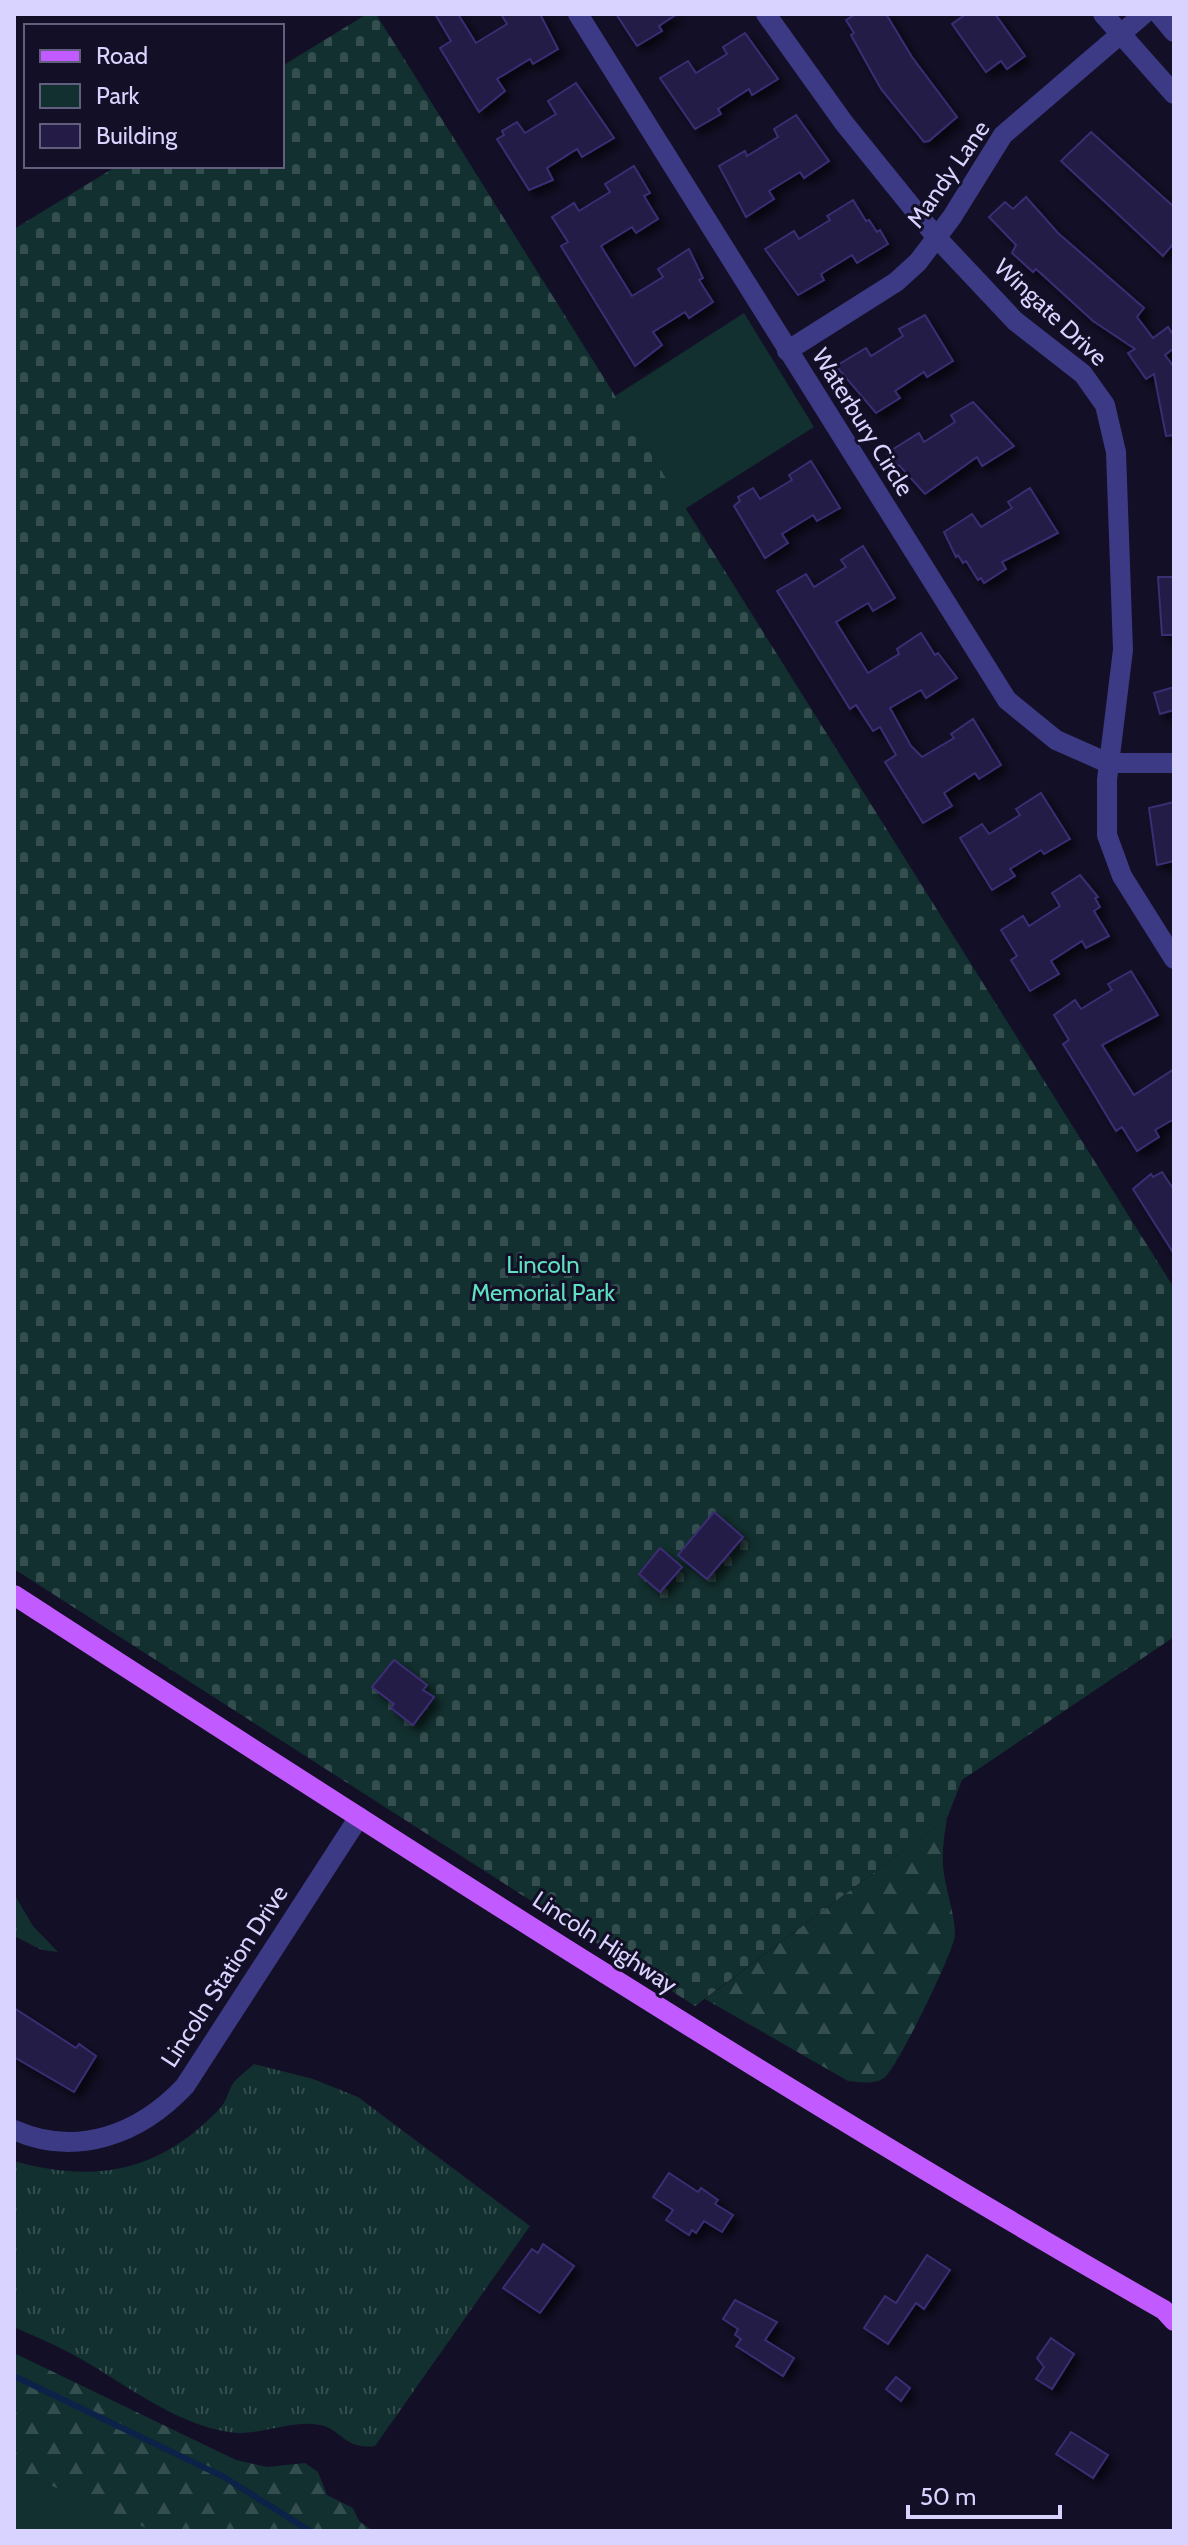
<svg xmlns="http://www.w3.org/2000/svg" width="1188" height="2545" font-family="Cabin,sans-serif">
	<defs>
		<pattern id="grass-tufts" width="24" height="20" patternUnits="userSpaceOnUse" patternTransform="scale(2)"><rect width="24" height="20" fill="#12302f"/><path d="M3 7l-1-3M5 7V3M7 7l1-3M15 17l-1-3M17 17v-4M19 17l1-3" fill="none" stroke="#344d4e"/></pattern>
		<pattern id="forest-firs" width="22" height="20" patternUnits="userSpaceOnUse" patternTransform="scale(2)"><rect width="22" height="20" fill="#12302f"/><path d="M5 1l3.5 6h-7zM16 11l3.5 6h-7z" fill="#344d4e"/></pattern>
		<pattern id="cemetery-stones" width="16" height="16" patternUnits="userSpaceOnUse" patternTransform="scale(2)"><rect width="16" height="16" fill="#12302f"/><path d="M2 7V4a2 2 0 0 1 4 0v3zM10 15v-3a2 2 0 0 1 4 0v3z" fill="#344d4e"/></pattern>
		<filter id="shadow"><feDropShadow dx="6" dy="6" stdDeviation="4" flood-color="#0009"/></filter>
	</defs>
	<rect width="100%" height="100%" fill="#130f26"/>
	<g fill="url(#grass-tufts)">
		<polygon points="14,1894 33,1926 58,1952 42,1950 14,1936"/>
		<path d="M254,2064l59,15 45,18 172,129 -155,220c-30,4 -34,-17 -55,-21 -30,-6 -61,12 -91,7 -58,-9 -108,-52 -159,-79 -18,-10 -37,-17 -56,-26v-166c82,23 147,11 207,-54 6,-7 7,-15 11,-22 5,-8 15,-14 22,-21z"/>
	</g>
	<g fill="url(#forest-firs)">
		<path d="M947,1818c-3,19 -6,37 -3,56 3,20 11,41 11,61 -1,17 -59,135 -71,143 -11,7 -23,4 -36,3l-143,-82z"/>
		<polygon points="14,2353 236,2460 267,2467 305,2463 318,2472 327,2495 353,2508 359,2521 373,2531 107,2531 14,2489"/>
	</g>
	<polygon fill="url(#cemetery-stones)" points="367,14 376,14 1174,1288 1174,1637 962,1780 947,1818 695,2006 14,1569 14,229 117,166 282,166 282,66"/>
	<g fill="#12302f">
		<polygon points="744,313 814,427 685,509 615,396"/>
		<polygon points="14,2469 153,2531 14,2531"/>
	</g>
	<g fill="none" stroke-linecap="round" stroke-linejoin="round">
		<polyline stroke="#0c2248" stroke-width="6" points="14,2376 224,2477 310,2531"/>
	</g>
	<g fill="#241b47" stroke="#3b2d73" stroke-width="2" filter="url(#shadow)">
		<polygon points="435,14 458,14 476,43 507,24 501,14 540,14 558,49 533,64 530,59 497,79 505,91 479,112 440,48 451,41"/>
		<polygon points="616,14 677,14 659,26 662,31 637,46"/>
		<polygon points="856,14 886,14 912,57 957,117 929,141 924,142 881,89 851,35 854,33 846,20"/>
		<polygon points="966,14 995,14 1025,56 1007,69 1001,61 986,72 952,24"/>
		<polygon points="745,33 778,79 752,95 749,89 718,109 721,114 695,129 660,78 688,61 696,73 727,54 723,47"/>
		<polygon points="576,83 614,138 582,157 577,149 547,168 553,180 529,190 497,139 504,135 502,131 517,122 525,133 556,114 548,101"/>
		<polygon points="796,115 829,161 804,178 800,172 769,191 774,199 746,217 719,166 745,151 747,156 778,137 774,129"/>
		<polygon points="1091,132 1174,207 1174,243 1163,256 1061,161"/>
		<polygon points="634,166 650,193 644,196 658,219 636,233 632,227 601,246 632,296 663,277 658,269 689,249 703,278 699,280 713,302 689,318 685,312 653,332 662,345 635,366 561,246 568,242 552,217 574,203 579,211 610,192 605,184"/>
		<polygon points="1026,197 1058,233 1144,308 1137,317 1153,338 1168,327 1174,336 1174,348 1165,355 1174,367 1174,435 1166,436 1154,374 1146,379 1128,353 1135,349 1093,321 1036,269 1033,272 1012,253 1016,245 989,217 1005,202 1013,209"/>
		<polygon points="853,200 866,221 869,220 877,232 880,230 888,244 857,263 852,255 821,274 824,280 798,295 765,249 794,231 799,239 830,220 827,216"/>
		<polygon points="925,315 953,361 927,377 924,372 895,391 900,398 876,413 836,366 866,348 871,356 903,336 899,329"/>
		<polygon points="973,402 1014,446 982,466 977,457 925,494 899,465 896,468 887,453 919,433 924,442 955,422 951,415"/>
		<polygon points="811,461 840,508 817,521 813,515 782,534 788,543 765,558 734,506 740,501 738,497 753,488 760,499 792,480 789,475"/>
		<polygon points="1030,488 1058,533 1002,562 1006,569 984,583 981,578 978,580 966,561 963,563 958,555 956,557 944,532 972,514 981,527 1012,508 1008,502"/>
		<polygon points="863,546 895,598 873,611 868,603 836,622 868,673 899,654 897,649 921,633 935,655 938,653 957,678 926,698 921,690 890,708 911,746 922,757 954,738 951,734 973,719 1001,765 979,779 975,773 944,793 952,806 923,823 885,762 896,755 880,727 873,731 856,705 850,709 777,591 806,574 814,587 846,567 841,560"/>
		<polygon points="1158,577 1174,577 1174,635 1162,635"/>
		<polygon points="1174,687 1174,710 1160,714 1154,693"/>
		<polygon points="1041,793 1070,839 1044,854 1041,850 1010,869 1015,876 992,890 960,838 982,824 989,834 1020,815 1016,809"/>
		<polygon points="1174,802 1174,861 1157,865 1149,808"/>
		<polygon points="1080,875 1098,897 1095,898 1100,907 1094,911 1109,936 1086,948 1082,941 1051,961 1059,974 1030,991 1011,960 1017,956 1001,930 1023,916 1029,926 1060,906 1052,893"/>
		<polygon points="1131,971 1158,1015 1102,1045 1134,1095 1174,1069 1174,1119 1155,1130 1159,1137 1137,1151 1122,1127 1116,1131 1089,1086 1063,1044 1069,1040 1054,1015 1075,1000 1081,1009 1112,990 1108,984"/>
		<polygon points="1162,1172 1174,1190 1174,1254 1133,1189 1151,1174 1153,1177"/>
		<polygon points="714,1512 743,1537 707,1579 678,1555"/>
		<polygon points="660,1548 682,1567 660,1592 639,1574"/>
		<polygon points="394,1660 427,1685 423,1690 434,1697 413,1725 391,1708 394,1704 372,1687"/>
		<polygon points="14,2008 76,2048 79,2044 96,2056 74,2092 14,2057"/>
		<polygon points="669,2173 698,2192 701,2188 718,2200 715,2204 733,2215 722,2232 704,2221 696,2233 692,2230 689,2235 666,2220 673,2210 653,2197"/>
		<polygon points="543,2244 574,2266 540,2313 503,2288 532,2249 538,2253"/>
		<polygon points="927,2255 950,2270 924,2309 916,2303 888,2344 864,2328 885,2296 896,2303"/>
		<polygon points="735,2300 777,2322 765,2340 794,2358 783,2376 736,2346 741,2339 735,2335 738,2329 723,2319"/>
		<polygon points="1051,2338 1074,2354 1052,2389 1036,2379 1044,2367 1037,2358"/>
		<polygon points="896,2377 910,2388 901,2401 886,2389"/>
		<polygon points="1071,2432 1108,2455 1093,2478 1056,2454"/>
	</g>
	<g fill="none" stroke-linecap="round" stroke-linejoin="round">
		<g stroke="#3d3a85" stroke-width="20">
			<polyline points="578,14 1007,700 1056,740 1108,763 1174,763"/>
			<polyline points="766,14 844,123 937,238 1015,321 1083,374 1105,405 1116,452 1123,650 1107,780 1107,835 1122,876 1174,959"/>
			<polyline points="1103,14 1174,94"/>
			<polyline points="1159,14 1174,32"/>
			<polyline points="787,351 896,282 918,262 952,217 1003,135 1144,14"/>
			<path d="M14,2130c63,28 126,4 171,-44l174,-269"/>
		</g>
		<path stroke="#c25bff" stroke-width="20" d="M14,1595c379,245 758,491 1150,715l10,11"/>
	</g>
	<g text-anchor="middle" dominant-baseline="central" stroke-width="6" stroke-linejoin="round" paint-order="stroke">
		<g font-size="24" fill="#d9d4ff" stroke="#130f26">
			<text transform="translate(948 174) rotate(-55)">Mandy Lane</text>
			<text transform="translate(1051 312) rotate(43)">Wingate Drive</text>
			<text transform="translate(863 422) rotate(58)">Waterbury Circle</text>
			<text transform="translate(605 1942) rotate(33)">Lincoln Highway</text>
			<text transform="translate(224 1976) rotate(-57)">Lincoln Station Drive</text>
		</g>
		<g font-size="24" fill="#5fe0c0" stroke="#130f26">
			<text x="543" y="1264">Lincoln<tspan x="543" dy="28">Memorial Park</tspan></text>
		</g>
	</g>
	<rect width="1188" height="2545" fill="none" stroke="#d9d4ff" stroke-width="32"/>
	<rect x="24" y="24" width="260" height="144" fill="#130f26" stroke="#625e7d" stroke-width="2"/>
	<rect x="40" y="50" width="40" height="12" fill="#c25bff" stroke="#625e7d" stroke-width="2"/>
	<text x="96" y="64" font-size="24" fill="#d9d4ff">Road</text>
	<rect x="40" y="84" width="40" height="24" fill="#12302f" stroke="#625e7d" stroke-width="2"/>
	<text x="96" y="104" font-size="24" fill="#d9d4ff">Park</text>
	<rect x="40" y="124" width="40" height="24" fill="#241b47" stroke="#625e7d" stroke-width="2"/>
	<text x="96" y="144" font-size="24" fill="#d9d4ff">Building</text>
	<path d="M908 2505v12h152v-12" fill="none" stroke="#d9d4ff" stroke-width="4"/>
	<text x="920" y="2505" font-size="24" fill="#d9d4ff" stroke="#130f26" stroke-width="6" paint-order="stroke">50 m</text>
</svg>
